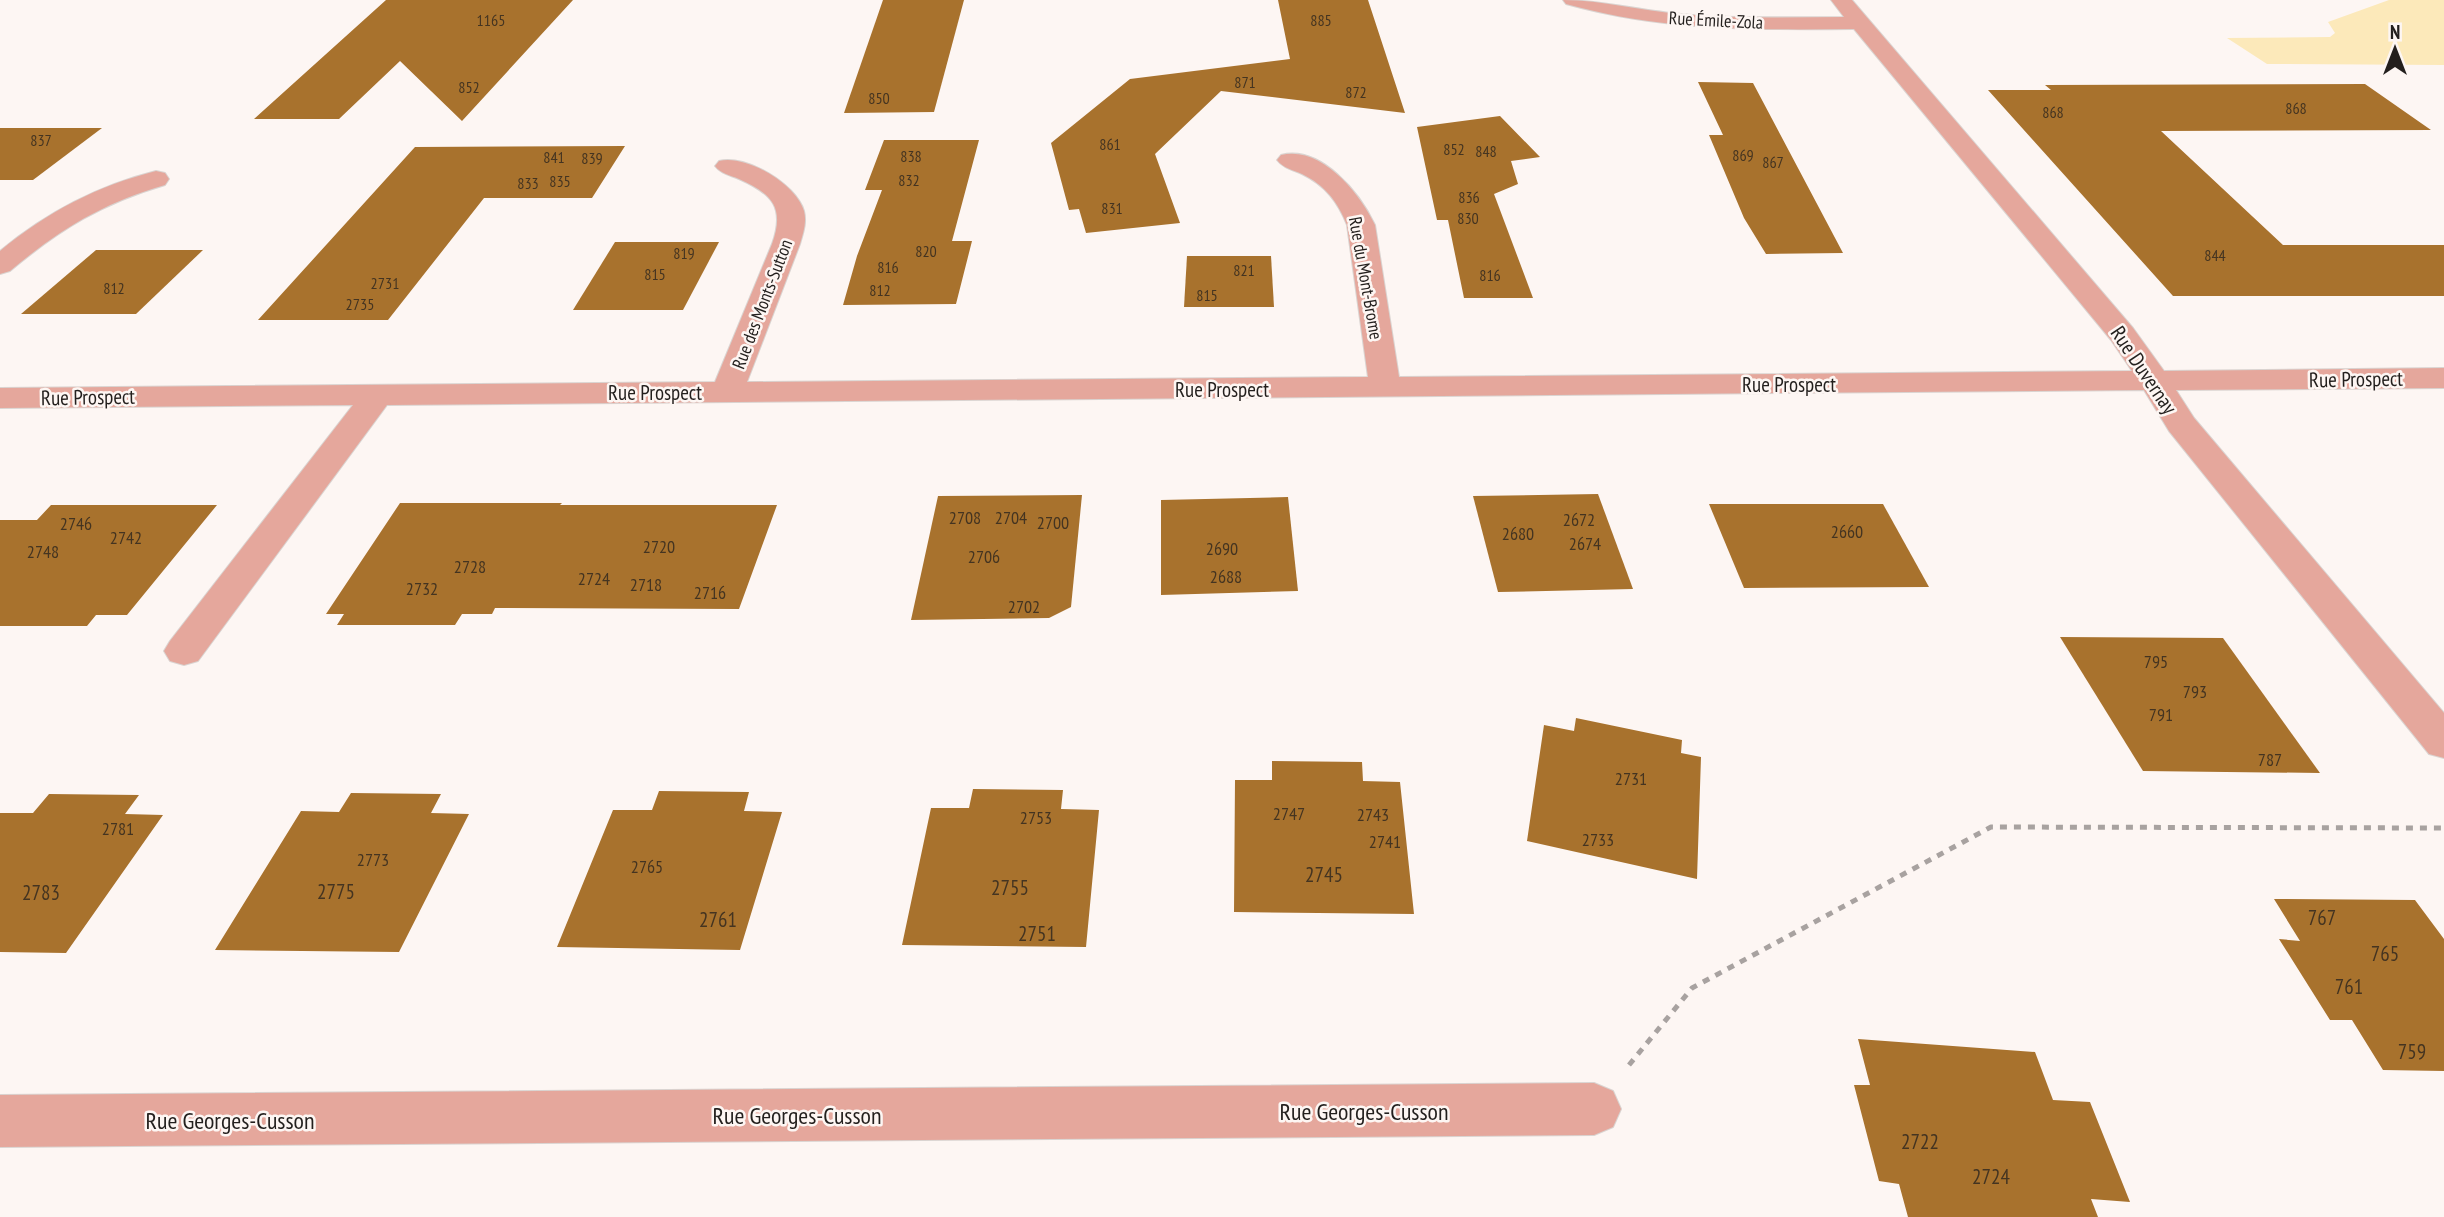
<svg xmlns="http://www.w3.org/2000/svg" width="2444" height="1217" font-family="'PT Sans Narrow',sans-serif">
	<rect width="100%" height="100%" fill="#fdf6f3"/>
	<polygon fill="#fce9ba" points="2389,0 2444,0 2444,65 2267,64 2227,38 2330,37 2335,33 2328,22"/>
	<g fill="#a8722d">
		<polygon points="386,0 573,0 462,121 400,61 339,119 254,119"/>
		<polygon points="883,0 964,0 934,112 844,113"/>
		<polygon points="1278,0 1368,0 1405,113 1221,91 1155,154 1180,223 1086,233 1079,209 1069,210 1051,143 1130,79 1290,59"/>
		<polygon points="1698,82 1753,83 1843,253 1766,254 1744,218 1709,135 1723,135"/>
		<polygon points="2365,84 2431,130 2161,131 2283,245 2444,245 2444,296 2173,296 1988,90 2051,90 2045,85"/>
		<polygon points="1500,116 1540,157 1511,161 1518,184 1494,194 1533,298 1464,298 1448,220 1437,220 1417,127"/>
		<polygon points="0,128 102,128 33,180 0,180"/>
		<polygon points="884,140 979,140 952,241 972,241 956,304 843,305 857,256 882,190 865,190"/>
		<polygon points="625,146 592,198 484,198 388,320 258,320 415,147"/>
		<polygon points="615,242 719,242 683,310 573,310"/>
		<polygon points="96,250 203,250 136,314 21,314"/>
		<polygon points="1187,256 1271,256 1274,307 1184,307"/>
		<polygon points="1598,494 1633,589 1498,592 1473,496"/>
		<polygon points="1082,495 1071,607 1049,618 911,620 938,496"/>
		<polygon points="1288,497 1298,591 1161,595 1161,500"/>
		<polygon points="400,503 562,503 560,505 777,505 739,609 495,608 492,614 462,614 455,625 337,625 344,614 326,614"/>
		<polygon points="1709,504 1883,504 1929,587 1744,588"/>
		<polygon points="51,505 217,505 127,615 96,615 87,626 0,626 0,520 37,520"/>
		<polygon points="2060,637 2223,638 2320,773 2143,771"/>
		<polygon points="1576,718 1682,740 1681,753 1701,757 1697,879 1527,841 1544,725 1574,731"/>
		<polygon points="1272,761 1362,762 1363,781 1400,782 1414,914 1234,912 1235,780 1272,780"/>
		<polygon points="973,789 1063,790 1061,809 1099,810 1086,947 902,945 931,808 969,808"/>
		<polygon points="659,791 749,792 744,811 782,812 740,950 557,947 613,810 652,810"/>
		<polygon points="351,793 441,794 431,813 469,814 399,952 215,950 301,811 339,812"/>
		<polygon points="49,794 139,795 125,814 163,815 66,953 0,952 0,813 33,813"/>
		<polygon points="2274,899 2415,900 2444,939 2444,1071 2383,1070 2352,1020 2330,1020 2279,939 2300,941"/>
		<polygon points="1858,1039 2035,1052 2053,1100 2090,1102 2130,1202 2091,1199 2098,1217 1908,1217 1899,1184 1879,1181 1854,1085 1870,1085"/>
	</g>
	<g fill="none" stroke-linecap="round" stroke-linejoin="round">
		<g stroke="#dad4d1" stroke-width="2">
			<g id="minor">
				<path d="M1563,0c40,0 78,11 118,14 54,5 108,3 163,3l-13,-17h21l281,328 31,43 280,-3v20l-268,2 18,28 250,295v45l-15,-4 -260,-323 -25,-41 -1757,15 -189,256 -14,4 -14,-4 -6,-10 6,-10 183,-236 -353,3v-20l715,-6 57,-138c13,-36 1,-50 -33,-65 -9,-4 -18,-5 -24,-13l4,-5c27,-7 77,23 85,50 3,12 -1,22 -4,33l-53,138 621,-5 -21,-152c-9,-23 -22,-40 -45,-51 -9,-4 -19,-6 -25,-14l4,-5c40,-10 79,38 94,70l24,152 733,-6 -21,-31 -257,-311c-100,1 -191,2 -288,-25z"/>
				<path d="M156,171l9,2 4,6 -4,6c-62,18 -105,44 -155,86l-10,3v-23c47,-39 97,-65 156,-80z"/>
				<polygon points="1594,1083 1613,1091 1621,1109 1613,1127 1594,1135 0,1147 0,1095"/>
			</g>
		</g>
		<polyline stroke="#a8a2a0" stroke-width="5" stroke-dasharray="7 7" stroke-linecap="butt" points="1629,1065 1692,988 1991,827 2444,828"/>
		<use href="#minor" fill="#e5a79c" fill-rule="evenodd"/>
	</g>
	<g text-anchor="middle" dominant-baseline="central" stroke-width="5" stroke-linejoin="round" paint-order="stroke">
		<g font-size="16" fill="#443421">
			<text x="491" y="20">1165</text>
			<text x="1321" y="20">885</text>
			<text x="1245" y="82">871</text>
			<text x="469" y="87">852</text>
			<text x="1356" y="92">872</text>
			<text x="879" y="98">850</text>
			<text x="2296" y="108">868</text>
			<text x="2053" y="112">868</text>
			<text x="41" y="140">837</text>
			<text x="1110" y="144">861</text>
			<text x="1454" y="149">852</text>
			<text x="1486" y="151">848</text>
			<text x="1743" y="155">869</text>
			<text x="911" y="156">838</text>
			<text x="554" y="157">841</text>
			<text x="592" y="158">839</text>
			<text x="1773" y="162">867</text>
			<text x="909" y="180">832</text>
			<text x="560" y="181">835</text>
			<text x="528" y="183">833</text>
			<text x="1469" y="197">836</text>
			<text x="1112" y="208">831</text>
			<text x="1468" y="218">830</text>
			<text x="926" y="251">820</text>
			<text x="684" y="253">819</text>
			<text x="2215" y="255">844</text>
			<text x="888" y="267">816</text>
			<text x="1244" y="270">821</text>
			<text x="655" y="274">815</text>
			<text x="1490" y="275">816</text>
			<text x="385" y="283">2731</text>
			<text x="114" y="288">812</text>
			<text x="880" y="290">812</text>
			<text x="1207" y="295">815</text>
			<text x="360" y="304">2735</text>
		</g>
		<g font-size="18" fill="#231f1d" stroke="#fdf6f3">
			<text transform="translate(1716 20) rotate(3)">Rue Émile-Zola</text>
			<text transform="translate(1366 278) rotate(80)">Rue du Mont-Brome</text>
			<text transform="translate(762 304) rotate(-69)">Rue des Monts-Sutton</text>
		</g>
		<g font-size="18" fill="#443421">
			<text x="965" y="517">2708</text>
			<text x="1011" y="517">2704</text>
			<text x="1579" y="519">2672</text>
			<text x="1053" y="522">2700</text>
			<text x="76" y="523">2746</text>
			<text x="1847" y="531">2660</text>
			<text x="1518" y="533">2680</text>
			<text x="126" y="537">2742</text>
			<text x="1585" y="543">2674</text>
			<text x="659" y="546">2720</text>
			<text x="1222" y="548">2690</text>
			<text x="43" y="551">2748</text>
			<text x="984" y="556">2706</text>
			<text x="470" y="566">2728</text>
			<text x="1226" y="576">2688</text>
			<text x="594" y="578">2724</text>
			<text x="646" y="584">2718</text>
			<text x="422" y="588">2732</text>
			<text x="710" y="592">2716</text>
			<text x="1024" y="606">2702</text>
			<text x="2156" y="661">795</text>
			<text x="2195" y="691">793</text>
			<text x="2161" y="714">791</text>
			<text x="2270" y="759">787</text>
			<text x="1631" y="778">2731</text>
			<text x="1289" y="813">2747</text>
			<text x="1373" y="814">2743</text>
			<text x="1036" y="817">2753</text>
			<text x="118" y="828">2781</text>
			<text x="1598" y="839">2733</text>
			<text x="1385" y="841">2741</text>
			<text x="373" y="859">2773</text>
			<text x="647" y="866">2765</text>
		</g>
		<g font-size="21" fill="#231f1d" stroke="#fdf6f3">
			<text transform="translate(2144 370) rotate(56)">Rue Duvernay</text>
			<text transform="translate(2356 379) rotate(-1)">Rue Prospect</text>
			<text x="1789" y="384">Rue Prospect</text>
			<text x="1222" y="389">Rue Prospect</text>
			<text x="655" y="392">Rue Prospect</text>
			<text transform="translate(88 397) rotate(-1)">Rue Prospect</text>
		</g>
		<g font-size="21" fill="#443421">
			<text x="1324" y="874">2745</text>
			<text x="1010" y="887">2755</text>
			<text x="336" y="891">2775</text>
			<text x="41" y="892">2783</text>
			<text x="2322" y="917">767</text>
			<text x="718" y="919">2761</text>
			<text x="1037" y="933">2751</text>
			<text x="2385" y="953">765</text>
			<text x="2349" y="986">761</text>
			<text x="2412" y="1051">759</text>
			<text x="1920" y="1141">2722</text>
			<text x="1991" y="1176">2724</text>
		</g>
		<g font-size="24" fill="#231f1d" stroke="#fdf6f3">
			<text x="1364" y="1111">Rue Georges-Cusson</text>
			<text x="797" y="1115">Rue Georges-Cusson</text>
			<text x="230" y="1120">Rue Georges-Cusson</text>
		</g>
	</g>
	<g transform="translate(2395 49)" stroke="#fdf6f3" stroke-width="5" paint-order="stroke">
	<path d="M0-5L12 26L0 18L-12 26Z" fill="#231f1d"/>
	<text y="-10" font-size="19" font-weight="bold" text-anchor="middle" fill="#231f1d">N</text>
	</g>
</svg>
